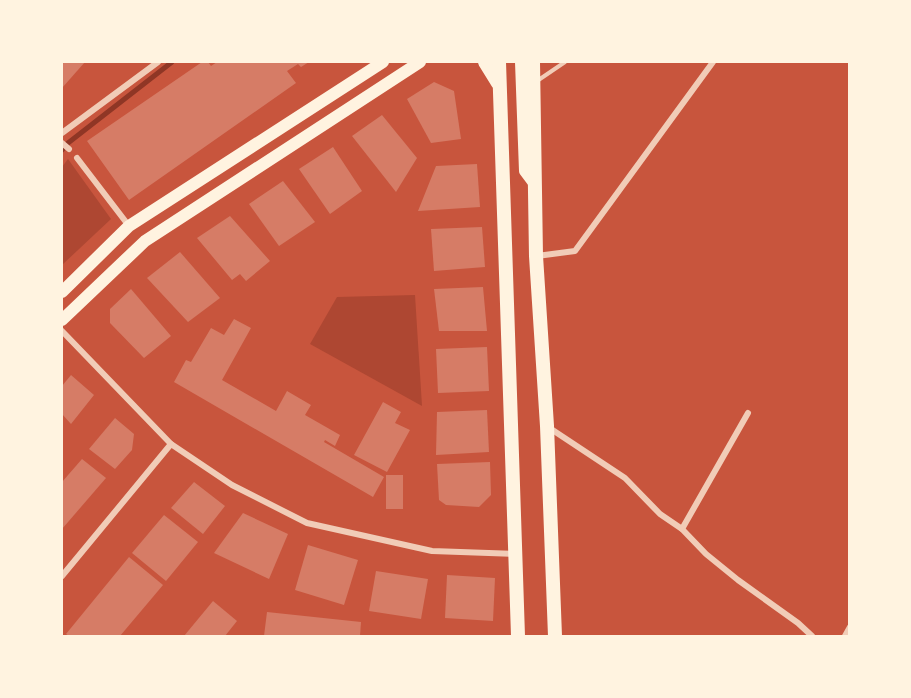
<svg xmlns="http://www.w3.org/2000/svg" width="911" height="698" font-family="'Archivo Narrow',sans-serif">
	<rect width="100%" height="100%" fill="#c8553d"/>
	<g fill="#ae4732">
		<polygon points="68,159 111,219 62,265 62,167"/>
		<polygon points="415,295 422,406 310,344 337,297"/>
	</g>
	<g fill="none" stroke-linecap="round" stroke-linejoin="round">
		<polyline stroke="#8f3625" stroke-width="5" points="62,150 68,143 172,62"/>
	</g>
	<g fill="#d67c66">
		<polygon points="62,62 85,62 62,88"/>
		<polygon points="202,62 208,62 211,66 217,62 309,62 301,67 298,64 287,71 296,83 129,200 87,141"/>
		<polygon points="434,82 454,91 461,139 431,143 407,99"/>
		<polygon points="382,115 417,158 396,192 352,136"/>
		<polygon points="333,147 362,191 330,214 299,169"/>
		<polygon points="477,164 480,207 418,211 436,166"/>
		<polygon points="283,181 315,222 279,246 249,204"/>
		<polygon points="230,216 270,261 246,281 240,274 232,280 197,238"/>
		<polygon points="482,227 485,267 434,271 431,229"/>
		<polygon points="180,252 220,298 188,322 147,278"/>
		<polygon points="483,287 487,331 439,331 434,289"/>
		<polygon points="131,289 171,336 144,358 110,323 110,309"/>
		<polygon points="234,319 251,328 222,380 276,411 287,391 311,405 305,415 340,435 335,446 325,440 324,442 384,477 373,497 174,382 186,360 191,362 211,328 224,335"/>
		<polygon points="487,347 489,391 438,393 436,349"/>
		<polygon points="71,375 94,395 71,424 62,414 62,386"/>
		<polygon points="383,402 401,412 395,423 410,430 387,472 354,455"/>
		<polygon points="487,410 489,452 436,455 437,412"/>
		<polygon points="115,418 134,434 132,450 115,469 89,449"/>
		<polygon points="82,459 106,478 62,529 62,482"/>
		<polygon points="490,462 491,495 479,507 446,505 439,500 437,464"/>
		<rect x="386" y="475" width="17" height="34"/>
		<polygon points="194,482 225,506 203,534 171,508"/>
		<polygon points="243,513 288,534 269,579 214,553"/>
		<polygon points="164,515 198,542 166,581 132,553"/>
		<polygon points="308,545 358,560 344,605 295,590"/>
		<polygon points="129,557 163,585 120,636 69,636 66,634"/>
		<polygon points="376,571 428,579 421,619 369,611"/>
		<polygon points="447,575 495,578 493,621 445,618"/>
		<polygon points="213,601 237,621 225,636 184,636"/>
		<polygon points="267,612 361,622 360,636 264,636"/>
	</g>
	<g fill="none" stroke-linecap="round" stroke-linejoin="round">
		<polyline stroke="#f1ccb7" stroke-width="4" points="537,81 565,62"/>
		<g stroke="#f1ccb7" stroke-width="6">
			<polyline points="62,133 158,62"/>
			<polyline points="62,143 69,149"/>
			<polyline points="77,158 129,226"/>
			<polyline points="537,256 575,251 713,62"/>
			<polyline points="62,331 171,444 232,485 307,523 432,551 516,554"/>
			<polyline points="548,427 625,478 660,514 682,529 706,554 738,580 798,623 812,636"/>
			<polyline points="682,529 748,413"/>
			<polyline points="62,576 171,444"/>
			<polyline points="845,636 850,627"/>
		</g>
		<g stroke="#fff3e0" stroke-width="12">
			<polyline points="521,62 525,171 534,183"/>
			<polyline points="62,292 129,226 383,62"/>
			<polyline points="62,320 145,241 420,62"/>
		</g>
		<g stroke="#fff3e0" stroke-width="14">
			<polyline points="485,62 498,83"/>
			<polyline points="499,62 518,636"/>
			<polyline points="533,62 536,256 547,426 555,636"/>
		</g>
	</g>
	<rect width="911" height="698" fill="none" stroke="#fff3e0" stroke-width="126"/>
</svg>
